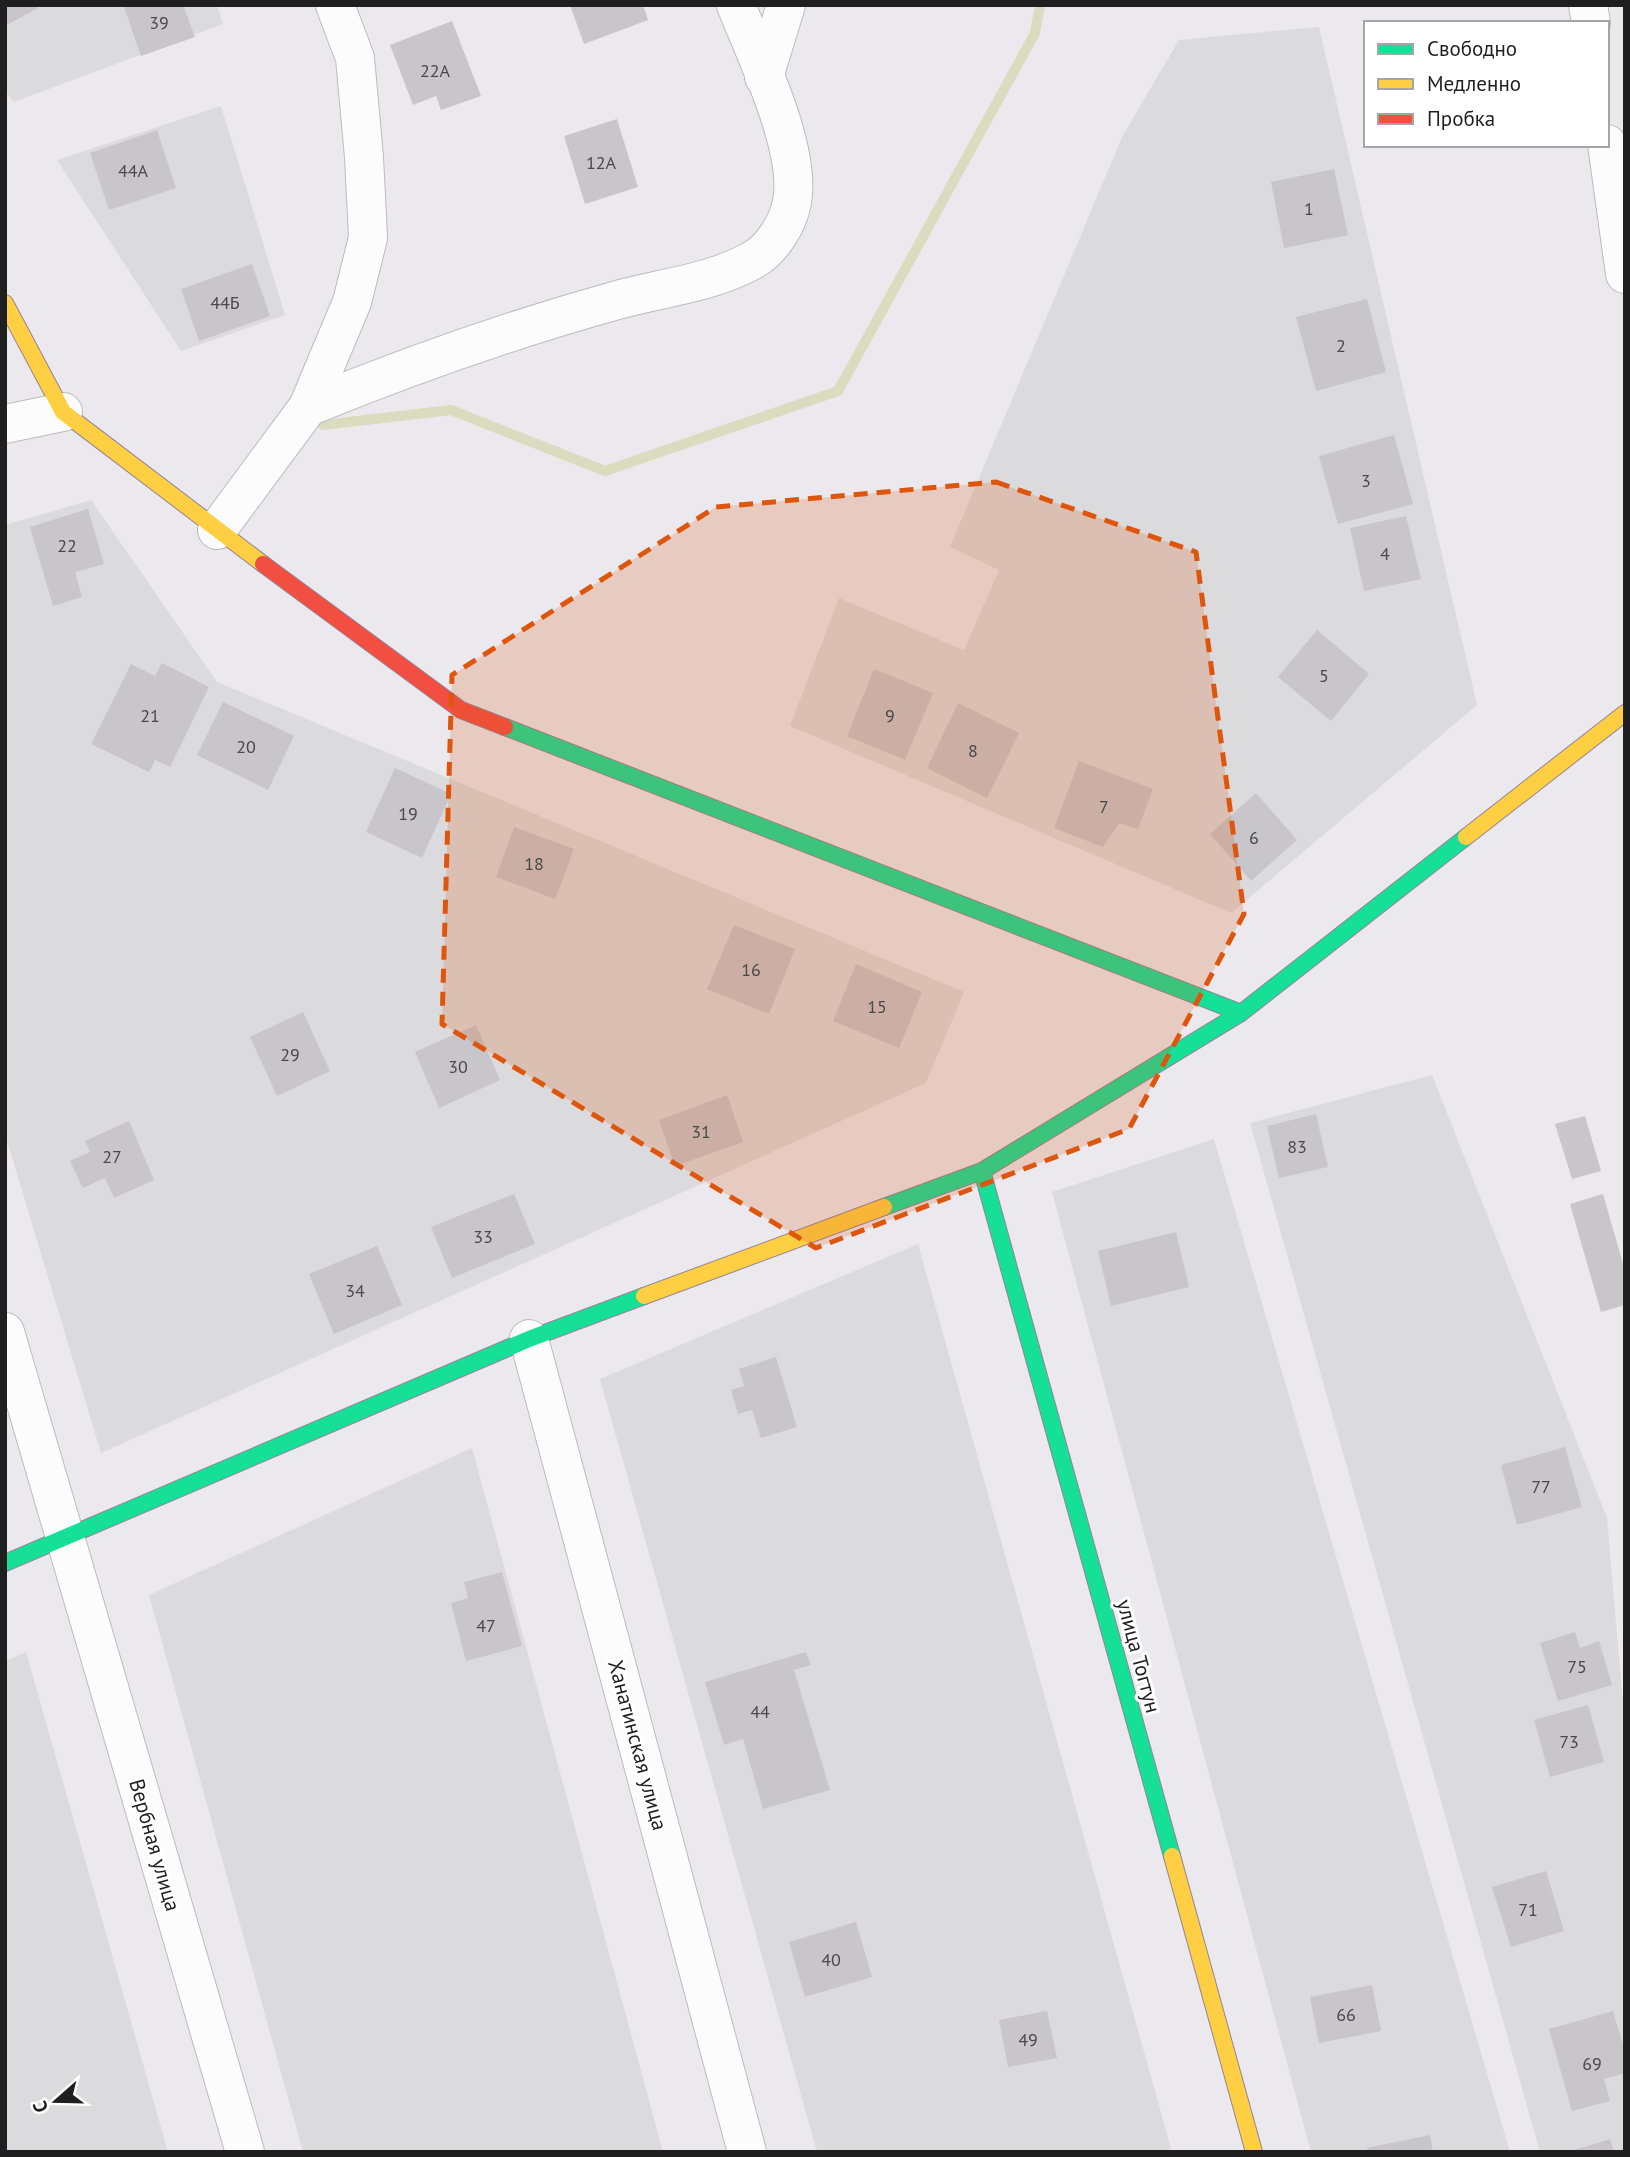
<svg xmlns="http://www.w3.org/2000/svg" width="1630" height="2157" font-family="'PT Sans',sans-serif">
	<rect width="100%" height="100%" fill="#ebe9ed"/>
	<g fill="#dbdadc">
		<polygon points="5,5 217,5 223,24 14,102 5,91"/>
		<polygon points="1319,27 1477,705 1231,913 790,726 839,598 964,650 999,570 950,547 1122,137 1179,40"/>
		<polygon points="221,106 285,315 181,351 57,160"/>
		<polygon points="91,500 217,682 964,992 926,1083 101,1453 5,1134 5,525"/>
		<polygon points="1432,1075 1607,1518 1625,1728 1625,2152 1540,2152 1250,1123"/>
		<polygon points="1214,1139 1510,2152 1311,2152 1052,1192"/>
		<polygon points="918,1244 1172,2152 817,2152 600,1379"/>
		<polygon points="472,1448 663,2152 303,2152 149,1595"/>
		<polygon points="26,1652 168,2152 5,2152 5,1661"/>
	</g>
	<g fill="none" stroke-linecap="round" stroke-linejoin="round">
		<polyline stroke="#dadcc0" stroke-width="10" points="323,425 451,410 605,471 838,391 1035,33 1040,5"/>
	</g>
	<g fill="#c8c6ca">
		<polygon points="5,5 37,5 38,8 5,26"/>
		<polygon points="128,5 183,5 195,37 141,56 124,7"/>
		<polygon points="570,5 643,5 648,20 584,44"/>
		<polygon points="452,21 481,96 441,110 436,96 413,105 390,45"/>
		<polygon points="617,119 638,187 585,204 564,136"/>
		<polygon points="157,130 176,188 109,210 90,153"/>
		<polygon points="1334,169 1348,235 1284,248 1271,182"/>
		<polygon points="252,264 270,316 199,341 181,289"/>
		<polygon points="1367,299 1386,372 1316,391 1296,317"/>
		<polygon points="1394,435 1413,504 1338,524 1319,456"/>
		<polygon points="88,509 104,564 75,572 82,597 53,606 30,527"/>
		<polygon points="1406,516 1421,579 1364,591 1350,528"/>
		<polygon points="1317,630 1369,674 1331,721 1278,677"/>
		<polygon points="162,663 209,687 170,767 155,760 149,772 91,744 131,664 155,676"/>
		<polygon points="874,669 933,693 905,760 847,736"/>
		<polygon points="223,702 294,736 268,790 197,755"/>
		<polygon points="958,703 1019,733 987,798 927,768"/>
		<polygon points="1079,761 1153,789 1138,829 1119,823 1103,847 1054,828"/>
		<polygon points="395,768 451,794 422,858 366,832"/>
		<polygon points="1256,793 1297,840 1251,881 1210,834"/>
		<polygon points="514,827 574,849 555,899 496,877"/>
		<polygon points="734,925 795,949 769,1014 707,989"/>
		<polygon points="856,964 922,992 899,1048 833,1021"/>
		<polygon points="303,1012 330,1071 277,1096 250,1037"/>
		<polygon points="476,1025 500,1080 439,1108 415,1052"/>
		<polygon points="727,1095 743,1142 675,1166 659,1120"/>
		<polygon points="1316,1114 1328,1167 1279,1178 1267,1126"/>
		<polygon points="1585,1116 1601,1171 1572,1179 1555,1124"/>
		<polygon points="129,1121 154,1180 114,1198 105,1178 83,1188 70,1161 90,1152 85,1141"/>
		<polygon points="514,1194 535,1244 452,1278 431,1227"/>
		<polygon points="1603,1194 1625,1271 1625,1305 1601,1312 1570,1204"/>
		<polygon points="1176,1232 1189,1287 1111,1306 1098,1251"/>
		<polygon points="377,1246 402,1305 334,1334 309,1274"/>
		<polygon points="776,1357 797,1427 761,1438 752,1410 738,1414 731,1390 744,1386 739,1369"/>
		<polygon points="1565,1447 1582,1507 1517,1525 1501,1465"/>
		<polygon points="502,1572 522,1646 466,1661 451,1603 468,1598 464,1582"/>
		<polygon points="1575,1632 1580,1648 1599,1641 1612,1685 1558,1701 1540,1643"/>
		<polygon points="806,1652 811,1665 794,1670 830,1790 763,1809 743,1739 724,1745 705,1682"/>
		<polygon points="1588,1705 1604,1762 1550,1777 1534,1720"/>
		<polygon points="1546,1871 1564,1931 1511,1947 1492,1887"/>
		<polygon points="856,1922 872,1977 805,1997 789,1942"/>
		<polygon points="1372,1985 1381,2031 1319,2043 1310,1997"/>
		<polygon points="1047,2011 1057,2058 1008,2067 999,2020"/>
		<polygon points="1613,2011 1625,2052 1625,2073 1604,2079 1610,2101 1572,2111 1549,2029"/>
		<polygon points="1430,2135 1433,2152 1368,2152 1367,2148"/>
		<polygon points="1610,2139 1614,2152 1572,2152 1571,2151"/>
	</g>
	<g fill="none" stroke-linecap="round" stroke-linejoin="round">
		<g stroke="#bcbbbd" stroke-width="40">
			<g id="street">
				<polyline points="1588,5 1591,23"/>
				<polyline points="764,77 786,5"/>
				<polyline points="1607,144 1625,274"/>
				<path d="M308,407c100,-41 202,-77 306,-106 45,-13 95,-17 137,-40 20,-10 37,-37 41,-59 10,-53 -36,-146 -56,-197"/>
				<polyline points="5,424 63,412"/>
				<polyline points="217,530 308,407 352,302 368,238 364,157 355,58 335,5"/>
				<polyline points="5,1332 245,2152"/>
				<polyline points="529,1339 747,2152"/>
			</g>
		</g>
		<g stroke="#958396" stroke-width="18">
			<g id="fast">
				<polyline points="505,727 1241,1013"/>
				<polyline points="982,1171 1172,1856"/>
				<polyline points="884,1207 982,1171 1241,1013 1466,837"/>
				<polyline points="5,1563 529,1339 644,1296"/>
			</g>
		</g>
		<g stroke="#958396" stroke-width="18">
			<g id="slow">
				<polyline points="5,303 63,412 263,564"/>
				<polyline points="1466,837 1625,713"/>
				<polyline points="644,1296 884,1207"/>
				<polyline points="1172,1856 1254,2152"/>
			</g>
		</g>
		<g stroke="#958396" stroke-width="18">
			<polyline id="jam" points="263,564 461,710 505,727"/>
		</g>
		<use href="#street" stroke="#fcfcfc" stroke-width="38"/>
		<use href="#fast" stroke="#16e098" stroke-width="16"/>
		<use href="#slow" stroke="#ffcf43" stroke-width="16"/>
		<use href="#jam" stroke="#f24e42" stroke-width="16"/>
	</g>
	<path fill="#de560d" fill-opacity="0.2" stroke="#de560d" stroke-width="5" stroke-dasharray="14 9" stroke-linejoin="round" d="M996,482l200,70 48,362 -115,215 -313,119 -374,-224 10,-349 264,-168z"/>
	<g text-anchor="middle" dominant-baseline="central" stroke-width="6" stroke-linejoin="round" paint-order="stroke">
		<g font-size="18" fill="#49494a">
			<text x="159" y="22">39</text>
			<text x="435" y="70">22А</text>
			<text x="601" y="162">12А</text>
			<text x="133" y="170">44А</text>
			<text x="1309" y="208">1</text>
			<text x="225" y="302">44Б</text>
			<text x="1341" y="345">2</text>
			<text x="1366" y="480">3</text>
			<text x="67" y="545">22</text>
			<text x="1385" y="553">4</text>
			<text x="1324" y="675">5</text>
			<text x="150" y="715">21</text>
			<text x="890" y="715">9</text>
			<text x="246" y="746">20</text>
			<text x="973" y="750">8</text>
			<text x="1104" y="806">7</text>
			<text x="408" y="813">19</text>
			<text x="1254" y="837">6</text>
			<text x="534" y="863">18</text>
			<text x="751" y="969">16</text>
			<text x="877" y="1006">15</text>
			<text x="290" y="1054">29</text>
			<text x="458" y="1066">30</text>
			<text x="701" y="1131">31</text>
			<text x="1297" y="1146">83</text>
			<text x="112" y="1156">27</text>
			<text x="483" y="1236">33</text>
			<text x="355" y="1290">34</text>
			<text x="1541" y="1486">77</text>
			<text x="486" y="1625">47</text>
			<text x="1577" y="1666">75</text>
			<text x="760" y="1711">44</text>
			<text x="1569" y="1741">73</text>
			<text x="1528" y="1909">71</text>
			<text x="831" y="1959">40</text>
			<text x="1346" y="2014">66</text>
			<text x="1028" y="2039">49</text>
			<text x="1592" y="2063">69</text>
		</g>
		<g font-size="21" fill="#1f1f1f" stroke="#fff">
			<text transform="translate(1139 1656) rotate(75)">улица Тогтун</text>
			<text transform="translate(638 1745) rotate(75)">Ханатинская улица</text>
			<text transform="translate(155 1845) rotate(74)">Вербная улица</text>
		</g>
	</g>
	<rect width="1630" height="2157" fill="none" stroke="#1f1f1f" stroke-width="14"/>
	<rect x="1364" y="21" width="245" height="126" fill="#ffffff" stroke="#a5a5a5" stroke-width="2"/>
	<rect x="1378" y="44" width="35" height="10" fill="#16e098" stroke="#a5a5a5" stroke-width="2"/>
	<text x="1427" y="56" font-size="21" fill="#1f1f1f">Свободно</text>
	<rect x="1378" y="79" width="35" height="10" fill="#ffcf43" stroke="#a5a5a5" stroke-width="2"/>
	<text x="1427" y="91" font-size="21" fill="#1f1f1f">Медленно</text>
	<rect x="1378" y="114" width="35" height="10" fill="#f24e42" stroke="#a5a5a5" stroke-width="2"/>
	<text x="1427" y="126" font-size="21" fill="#1f1f1f">Пробка</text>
	<g transform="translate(56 2101) rotate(250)" stroke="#ffffff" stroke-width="5" paint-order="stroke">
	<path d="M0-5L12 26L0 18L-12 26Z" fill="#1f1f1f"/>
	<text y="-10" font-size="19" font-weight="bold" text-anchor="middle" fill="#1f1f1f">С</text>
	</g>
</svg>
